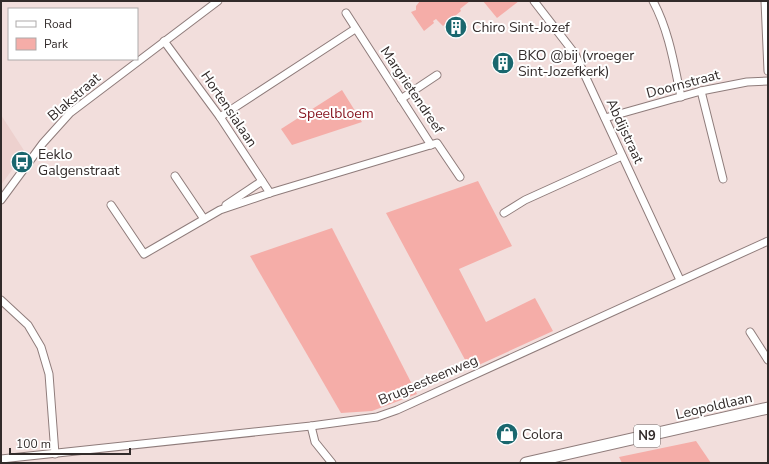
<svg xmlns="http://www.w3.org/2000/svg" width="769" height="464" font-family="'Nunito Sans',sans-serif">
	<rect width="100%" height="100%" fill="#f2dedc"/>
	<polygon fill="#edd1ce" points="1,115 25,152 1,185"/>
	<g fill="#f5ada8">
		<polygon points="420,1 470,1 460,9 461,11 443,26 436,19 433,21 434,23 424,31 411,12 416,10 416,6"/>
		<polygon points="483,1 519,1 497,18"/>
		<polygon points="342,90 362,122 292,145 281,129"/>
		<polygon points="478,181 512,246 459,269 486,322 535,298 553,331 470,369 386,213"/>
		<polygon points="332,228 417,394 372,411 341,413 250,256"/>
		<polygon points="696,441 711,463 622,463 619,457"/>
	</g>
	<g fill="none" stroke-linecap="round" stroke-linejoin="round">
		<g stroke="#8f7c7b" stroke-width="9">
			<g id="minor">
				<polyline points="534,1 575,54 680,280"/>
				<path d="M653,1c16,30 21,63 28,96"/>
				<polyline points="765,1 768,71"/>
				<polyline points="346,13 431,145"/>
				<polyline points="164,41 220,117 270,193"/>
				<polyline points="701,91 723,179"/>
				<polyline points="401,99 437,75"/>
				<polyline points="220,117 355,29"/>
				<polyline points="605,118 701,91 747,82 768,81"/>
				<polyline points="175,176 204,219"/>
				<polyline points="1,200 43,143 70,113 218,1"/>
				<polyline points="111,205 144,254 220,210 270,193 437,143 460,177"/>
				<polyline points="226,205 262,181"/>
				<polyline points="504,213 525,200 622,156"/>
				<polyline points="1,300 28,325 41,347 49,374 55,454"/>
				<polyline points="750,332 768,360"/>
				<polyline points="311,426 315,442 332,463"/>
				<polyline points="1,459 311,426 377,417 397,410 768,241"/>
			</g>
		</g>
		<g stroke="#8f7c7b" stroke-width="13">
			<polyline id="primary" points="526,463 768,408"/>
		</g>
		<use href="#minor" stroke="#fff" stroke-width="7"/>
		<use href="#primary" stroke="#fff" stroke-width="11"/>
	</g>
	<defs>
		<g id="building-disc" transform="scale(1.15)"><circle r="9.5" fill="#1a676e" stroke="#fff"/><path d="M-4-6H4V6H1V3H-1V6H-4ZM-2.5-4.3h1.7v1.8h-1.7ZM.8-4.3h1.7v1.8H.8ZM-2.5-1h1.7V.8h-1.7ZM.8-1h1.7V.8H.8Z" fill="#fff"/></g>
		<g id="bus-disc" transform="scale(1.15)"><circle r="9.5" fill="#1a676e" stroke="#fff"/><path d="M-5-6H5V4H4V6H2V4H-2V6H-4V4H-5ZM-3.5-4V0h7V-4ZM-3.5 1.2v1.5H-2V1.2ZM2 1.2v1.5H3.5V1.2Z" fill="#fff"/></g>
		<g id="shop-disc" transform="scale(1.15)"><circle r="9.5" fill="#1a676e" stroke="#fff"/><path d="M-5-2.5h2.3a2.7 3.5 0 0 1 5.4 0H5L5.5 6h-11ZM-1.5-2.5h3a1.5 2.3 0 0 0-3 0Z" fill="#fff"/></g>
	</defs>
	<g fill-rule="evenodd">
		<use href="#building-disc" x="456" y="27"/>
		<use href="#building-disc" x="503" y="63"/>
		<use href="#bus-disc" x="22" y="162"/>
		<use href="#shop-disc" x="507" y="434"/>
	</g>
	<g text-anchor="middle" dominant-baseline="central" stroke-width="4" stroke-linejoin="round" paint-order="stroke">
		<rect fill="#fff" stroke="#706b6a" stroke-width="1" x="634" y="425" width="26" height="22" rx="3"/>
		<g font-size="13" font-weight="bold" fill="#322b2a">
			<text x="647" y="436">N9</text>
		</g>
		<g font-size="14" fill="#322b2a" stroke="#fff" text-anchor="start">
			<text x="472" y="27">Chiro Sint-Jozef</text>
			<text x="518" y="55">BKO @bij (vroeger<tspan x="518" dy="16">Sint-Jozefkerk)</tspan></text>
			<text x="38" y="154">Eeklo<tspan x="38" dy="16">Galgenstraat</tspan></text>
			<text x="522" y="434">Colora</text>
		</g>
		<g font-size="14" fill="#322b2a" stroke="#fff">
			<text transform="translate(683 84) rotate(-15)">Doornstraat</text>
			<text transform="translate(412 90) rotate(56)">Margrietendreef</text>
			<text transform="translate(74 97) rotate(-41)">Blakstraat</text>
			<text transform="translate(229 109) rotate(56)">Hortensialaan</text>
			<text transform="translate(625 131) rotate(65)">Abdijstraat</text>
			<text transform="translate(428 380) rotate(-23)">Brugsesteenweg</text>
			<text transform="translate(714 406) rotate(-13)">Leopoldlaan</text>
		</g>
		<g font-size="14" fill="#85111c" stroke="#fff">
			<text x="336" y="113">Speelbloem</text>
		</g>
	</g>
	<rect width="769" height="464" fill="none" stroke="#322b2a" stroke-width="4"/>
	<rect x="8" y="8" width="130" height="52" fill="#ffffff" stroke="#adaaaa"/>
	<rect x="16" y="21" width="20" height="6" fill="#ffffff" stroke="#adaaaa"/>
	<text x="44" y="28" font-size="12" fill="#322b2a">Road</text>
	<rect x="16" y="38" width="20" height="12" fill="#f5ada8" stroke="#adaaaa"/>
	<text x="44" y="48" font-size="12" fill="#322b2a">Park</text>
	<path d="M10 448v6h120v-6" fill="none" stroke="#322b2a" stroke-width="2"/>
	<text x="16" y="448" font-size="12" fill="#322b2a" stroke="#ffffff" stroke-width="3" paint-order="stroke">100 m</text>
</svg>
